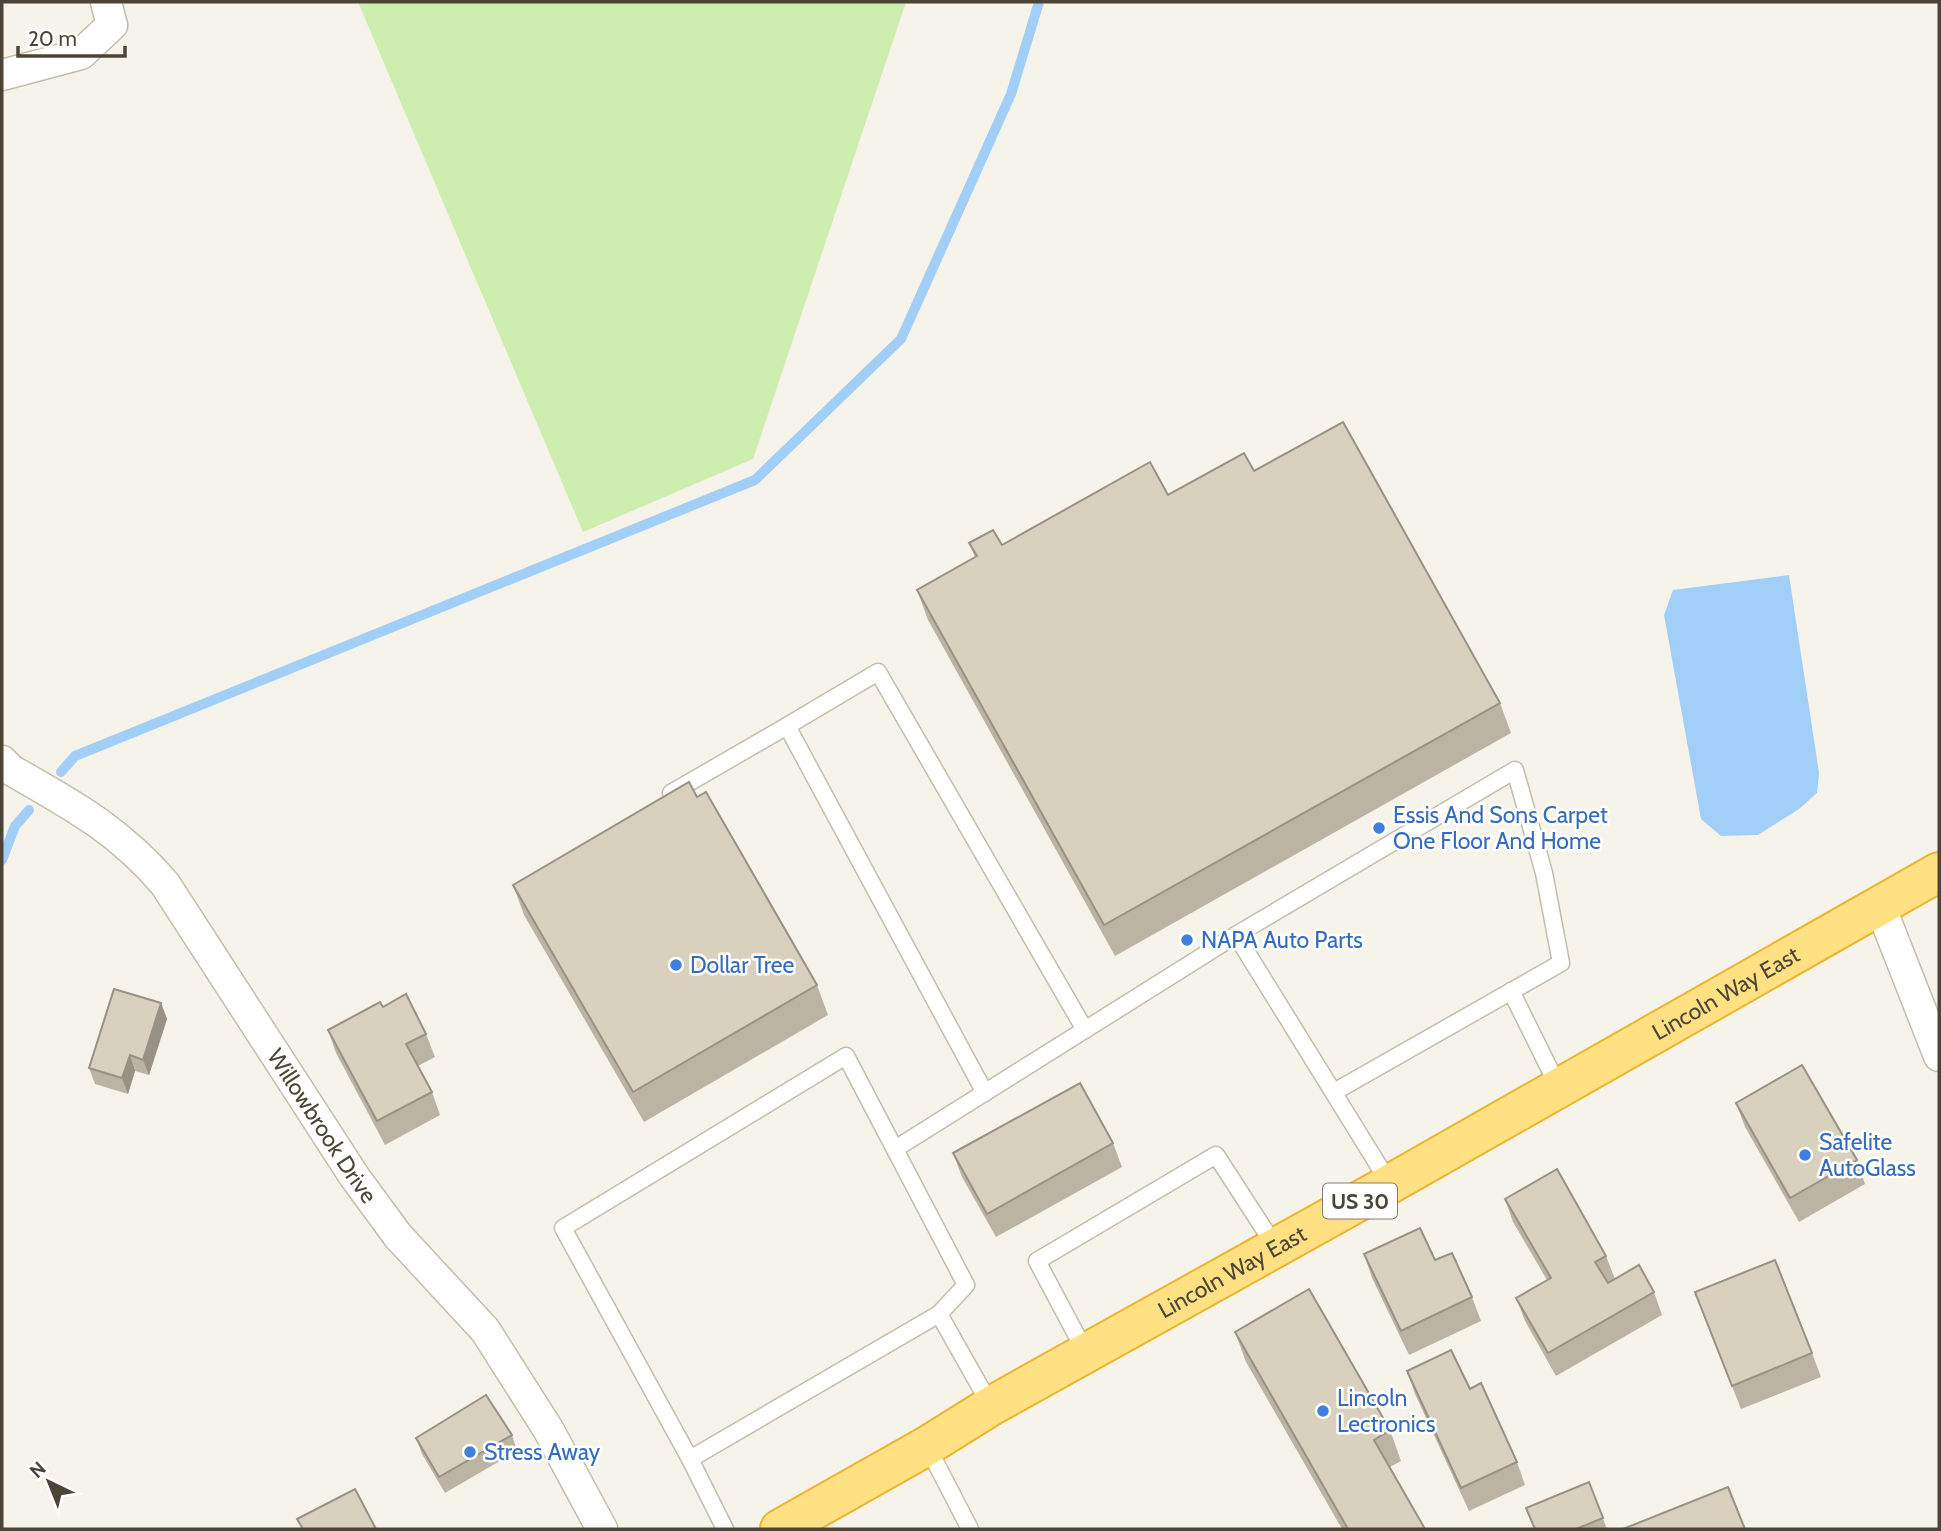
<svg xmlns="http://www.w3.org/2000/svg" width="1941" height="1531" font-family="Cabin,sans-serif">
	<rect width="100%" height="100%" fill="#f6f4ea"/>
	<polygon fill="#cdeeaf" points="358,2 906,2 753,459 583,532"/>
	<polygon fill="#a2cff8" points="1789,575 1819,773 1817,793 1799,809 1758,835 1721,836 1701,819 1664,615 1673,590"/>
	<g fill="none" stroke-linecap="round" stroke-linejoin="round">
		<g stroke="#a2cff8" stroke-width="10">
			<polyline points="61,772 75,756 755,480 901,339 1011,94 1039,2"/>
			<polyline points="2,860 15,826 29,810"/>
		</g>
		<g stroke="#c3bdab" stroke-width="19">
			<g id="service">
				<polyline points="671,793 787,726"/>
				<polyline points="1236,935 1515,770 1544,873 1561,963 1334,1092"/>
				<polyline points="1511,991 1559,1088"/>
				<polyline points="985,1093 787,726 878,672 1085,1030"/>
				<polyline points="895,1149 1236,935 1390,1184"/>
				<polyline points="1086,1353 1037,1261 1216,1155 1275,1246"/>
				<polyline points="927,1446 970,1529"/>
				<polyline points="690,1459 563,1228 846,1056 966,1285 939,1314"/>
				<polyline points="725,1529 690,1459 939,1314 991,1406"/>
			</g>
		</g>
		<g stroke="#c3bdab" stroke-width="33">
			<g id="minor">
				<polyline points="2,75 81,54 112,25 106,2"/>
				<path id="s1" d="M2,761l9,9c61,35 107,59 154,114l189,292 44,60 87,94 63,99 54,100"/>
				<polyline points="1880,906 1939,1056"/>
			</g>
		</g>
		<g stroke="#edb42d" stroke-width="42">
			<g id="trunk">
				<path id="s2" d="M780,1529l147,-83 64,-40 399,-222 549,-312"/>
			</g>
		</g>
		<use href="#service" stroke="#fff" stroke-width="16"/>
		<use href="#minor" stroke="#fff" stroke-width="30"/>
		<use href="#trunk" stroke="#ffe083" stroke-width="38"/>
	</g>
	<g fill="#bbb4a3">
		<polygon points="1254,471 1500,703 1511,733 1115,956 928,620 917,590 975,557 969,543 1002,545 1168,495"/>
		<polygon points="697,797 817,985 828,1015 644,1122 524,915 513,885"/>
		<polygon points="161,1003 167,1019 149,1075 135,1071 128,1094 95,1084 89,1068"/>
		<polygon points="383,1007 426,1034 435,1057 418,1066 432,1092 440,1115 385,1145 336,1053 328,1030"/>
		<polygon points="1736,1103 1857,1160 1865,1184 1799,1222 1745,1127"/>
		<polygon points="1113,1143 1122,1167 996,1237 962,1177 953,1153"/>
		<polygon points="1505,1199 1606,1256 1615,1279 1654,1292 1662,1315 1556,1376 1525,1321 1516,1298 1547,1280 1513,1222"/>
		<polygon points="1364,1254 1472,1297 1481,1321 1409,1355 1372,1278"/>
		<polygon points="1695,1292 1812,1353 1821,1377 1741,1409"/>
		<polygon points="1235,1332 1390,1430 1401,1461 1390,1467 1425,1529 1342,1529 1246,1362"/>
		<polygon points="1407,1371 1470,1389 1517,1462 1525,1485 1469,1511 1415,1394"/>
		<polygon points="512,1435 517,1451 445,1493 422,1454 416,1438"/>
		<polygon points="1589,1482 1607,1529 1535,1529"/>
	</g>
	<g fill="#989285">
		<polygon points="161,1003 167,1019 149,1075 143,1060"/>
		<polygon points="130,1055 135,1071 128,1094 122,1078"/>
	</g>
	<g fill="#d9d1be" stroke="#989285" stroke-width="2">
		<polygon points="1343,422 1500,703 1104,925 917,590 977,556 969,543 993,530 1002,545 1150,462 1168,495 1244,453 1254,471"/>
		<polygon points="689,782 697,797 706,792 817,985 633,1092 513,885"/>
		<polygon points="114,989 161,1003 143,1060 130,1055 122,1078 89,1068"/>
		<polygon points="406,994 426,1034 406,1044 432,1092 377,1121 328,1030 380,1002 383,1007"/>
		<polygon points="1802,1065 1857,1160 1790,1198 1736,1103"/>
		<polygon points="1080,1083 1113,1143 987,1214 953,1153"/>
		<polygon points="1557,1169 1606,1256 1595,1262 1608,1283 1639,1265 1654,1292 1548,1353 1516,1298 1551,1278 1505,1199"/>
		<polygon points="1420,1228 1435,1260 1452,1253 1472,1297 1401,1331 1364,1254"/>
		<polygon points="1775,1260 1812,1353 1732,1386 1695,1292"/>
		<polygon points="1309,1289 1390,1430 1374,1440 1425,1529 1348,1529 1235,1332"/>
		<polygon points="1451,1350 1470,1389 1481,1383 1517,1462 1461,1488 1407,1371"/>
		<polygon points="486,1395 512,1435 439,1477 416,1438"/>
		<polygon points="1589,1482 1603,1518 1576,1529 1535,1529 1526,1508"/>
		<polygon points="1728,1487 1745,1529 1623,1529"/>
		<polygon points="355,1489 376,1529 303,1529 297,1519"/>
	</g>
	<g fill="#3f7fe0" stroke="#fff" stroke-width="2.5">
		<circle cx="1379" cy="828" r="7"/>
		<circle cx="1187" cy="940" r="7"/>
		<circle cx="676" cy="965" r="7"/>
		<circle cx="1805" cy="1155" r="7"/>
		<circle cx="1323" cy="1411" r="7"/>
		<circle cx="470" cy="1452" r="7"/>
	</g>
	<g text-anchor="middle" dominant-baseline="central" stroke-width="5" stroke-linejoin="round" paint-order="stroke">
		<rect fill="#fff" stroke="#827d73" stroke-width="2" x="1323" y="1183.5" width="74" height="35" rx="5"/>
		<g font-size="21" font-weight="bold" fill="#4c4537">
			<text x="1360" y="1201">US 30</text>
		</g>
		<g font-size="23" fill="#366cbe" stroke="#fff" text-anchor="start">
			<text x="1393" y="815">Essis And Sons Carpet<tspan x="1393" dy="26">One Floor And Home</tspan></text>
			<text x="1201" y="940">NAPA Auto Parts</text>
			<text x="690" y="965">Dollar Tree</text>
			<text x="1819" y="1142">Safelite<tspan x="1819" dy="26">AutoGlass</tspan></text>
			<text x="1337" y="1398">Lincoln<tspan x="1337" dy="26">Lectronics</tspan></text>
			<text x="484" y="1452">Stress Away</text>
		</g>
		<g font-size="23" fill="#4c4537" stroke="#fff">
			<text stroke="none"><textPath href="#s2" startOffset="1087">Lincoln Way East</textPath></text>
			<text stroke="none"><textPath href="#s1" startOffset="494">Willowbrook Drive</textPath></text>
			<text stroke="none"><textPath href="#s2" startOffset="520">Lincoln Way East</textPath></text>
		</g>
	</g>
	<rect width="1941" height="1531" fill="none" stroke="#4c4537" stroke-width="7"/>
	<g transform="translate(49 1482) rotate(317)" stroke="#ffffff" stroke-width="5" paint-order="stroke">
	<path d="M0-5L12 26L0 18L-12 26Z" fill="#4c4537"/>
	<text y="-10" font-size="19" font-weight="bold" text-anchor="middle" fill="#4c4537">N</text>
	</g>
	<path d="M18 46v10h107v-10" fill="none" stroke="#4c4537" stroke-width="3.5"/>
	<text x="28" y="46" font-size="21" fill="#4c4537" stroke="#ffffff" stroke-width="5" paint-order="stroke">20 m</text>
</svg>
